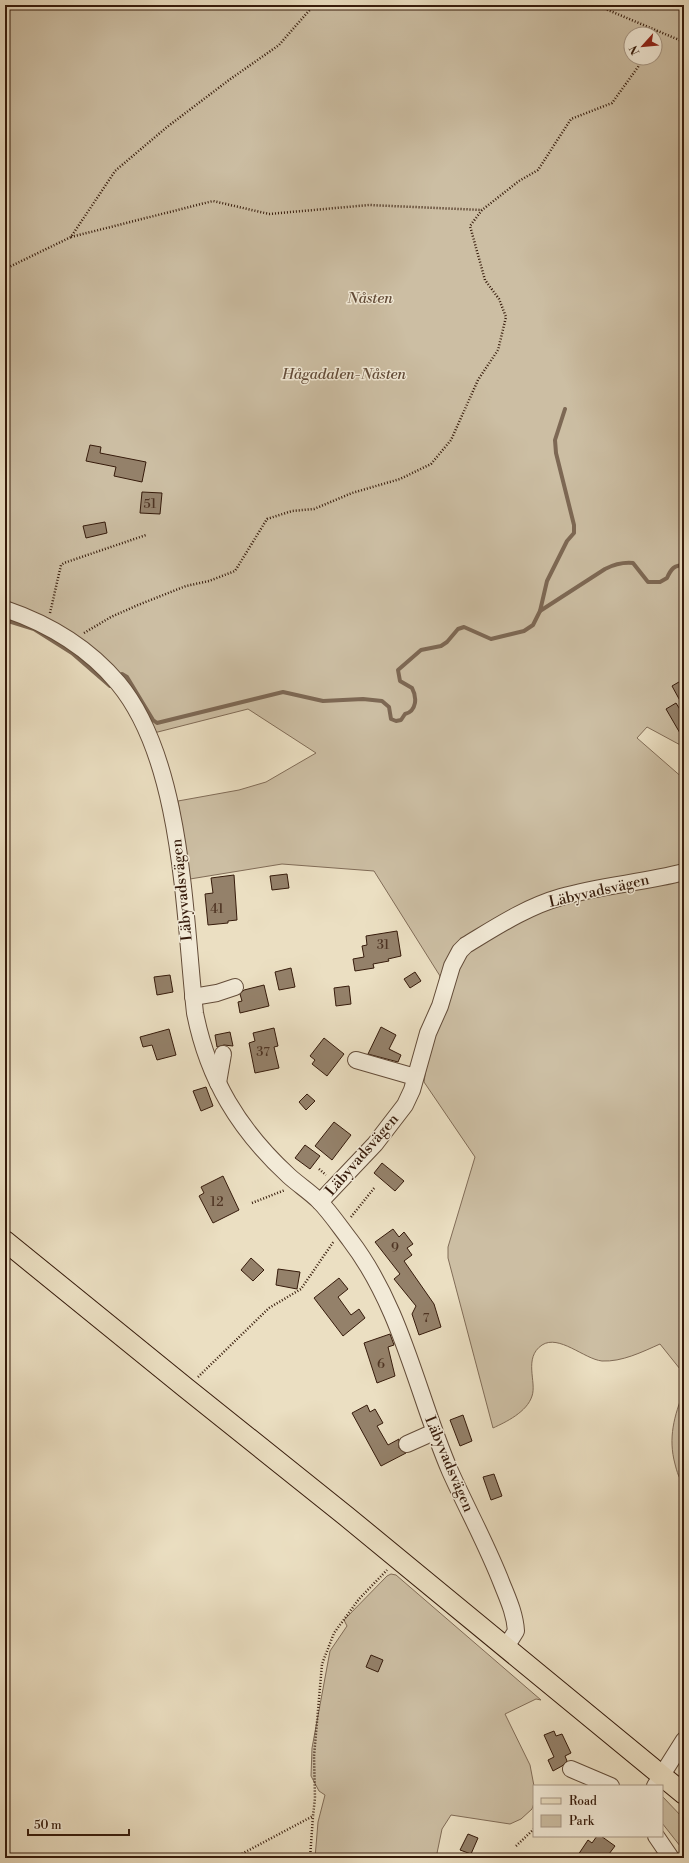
<svg xmlns="http://www.w3.org/2000/svg" width="689" height="1863" font-family="'Libre Bodoni',serif">
	<rect width="100%" height="100%" fill="#ebdfc2"/>
	<filter id="stains"><feTurbulence type="fractalNoise" baseFrequency=".005" numOctaves="4"/><feColorMatrix values="0 0 0 0 .2 0 0 0 0 .09 0 0 0 0 .02 0 0 0 .5 -.17"/></filter>
	<radialGradient id="worn" r=".72"><stop offset=".6" stop-color="#630" stop-opacity="0"/><stop offset="1" stop-color="#630" stop-opacity=".3"/></radialGradient>
	<g fill="#ccbea3" stroke="#816c57" fill-rule="evenodd">
		<path d="M5,5h679v742l-37,-20 -10,11 47,41v332l-4,5 4,11v247l-24,-30c-18,8 -38,18 -58,17 -18,-2 -43,-27 -60,-16 -19,13 -5,37 -10,51 -5,16 -26,26 -39,32l-45,-170v-11l27,-90 -51,-75 16,-106 -66,-105 -92,-7 -92,15 -12,-78 61,-11 27,-8 50,-29 -68,-44 -102,26 -25,-45 -52,-48 -64,-30zM631,34h24v24h-24z"/>
		<path d="M684,1391v93c-5,-5 -7,-12 -9,-20 -7,-26 -1,-48 9,-73z"/>
		<polygon points="391,1574 396,1575 541,1700 536,1699 505,1714 530,1765 534,1786 534,1803 532,1809 521,1819 510,1824 451,1815 442,1829 436,1858 315,1858 318,1822 325,1795 319,1791 311,1776 312,1748 330,1651 347,1626 344,1620 387,1576"/>
		<polygon points="662,1796 684,1819 684,1851 662,1823"/>
	</g>
	<g fill="none" stroke-linecap="round" stroke-linejoin="round">
		<g stroke="#7d6854" stroke-width="4">
			<polyline points="540,611 547,581 567,541 574,533 574,525 556,453 555,440 565,409"/>
			<polyline points="5,620 34,629 72,653 110,686"/>
			<path d="M122,674l5,3 26,43 4,3 126,-31 40,9 40,-2 19,2 7,6 2,12 5,2 5,-1 4,-6c12,-3 12,-17 7,-26l-12,-7 -2,-11 23,-20 20,-4 6,-4 11,-13 6,-2 27,12 33,-8 9,-6 7,-14 65,-42c10,-5 18,-7 28,-6l15,19h12l7,-4c4,-9 7,-13 17,-13"/>
		</g>
	</g>
	<g fill="#94816a" stroke="#361b0b">
		<polygon points="90,445 101,447 100,453 146,462 142,482 114,476 116,467 86,461"/>
		<polygon points="142,492 162,493 160,514 140,513"/>
		<polygon points="105,522 107,533 86,538 83,526"/>
		<polygon points="684,679 684,708 672,686"/>
		<polygon points="676,703 684,716 684,740 666,709"/>
		<polygon points="287,874 289,888 272,890 270,876"/>
		<polygon points="234,875 237,920 228,921 228,923 208,925 205,894 213,893 211,878"/>
		<polygon points="397,931 401,956 388,959 389,961 373,964 374,968 355,971 353,959 364,957 362,946 367,945 366,936"/>
		<polygon points="291,968 295,987 279,990 275,972"/>
		<polygon points="415,972 421,981 410,988 404,979"/>
		<polygon points="170,975 173,992 157,995 154,977"/>
		<polygon points="264,985 269,1006 240,1013 238,1002 242,1001 240,994 244,990"/>
		<polygon points="349,986 351,1004 336,1006 334,988"/>
		<polygon points="381,1027 396,1035 389,1049 401,1055 398,1062 368,1054"/>
		<polygon points="274,1028 278,1046 274,1047 279,1068 255,1073 249,1043 255,1041 253,1033"/>
		<polygon points="169,1029 176,1055 157,1060 152,1045 143,1047 140,1037"/>
		<polygon points="230,1032 233,1046 224,1045 217,1047 215,1035"/>
		<polygon points="324,1038 344,1054 327,1076 312,1064 315,1060 310,1056"/>
		<polygon points="206,1087 213,1106 201,1111 193,1091"/>
		<polygon points="307,1094 315,1101 306,1110 299,1102"/>
		<polygon points="334,1122 351,1135 332,1160 315,1146"/>
		<polygon points="305,1145 320,1156 310,1169 295,1158"/>
		<polygon points="382,1163 404,1181 395,1191 374,1173"/>
		<polygon points="223,1176 239,1210 213,1223 199,1196 204,1193 201,1187"/>
		<polygon points="393,1229 399,1237 404,1232 413,1244 407,1248 412,1255 404,1261 434,1304 441,1327 419,1335 412,1314 416,1306 394,1279 400,1274 375,1242"/>
		<polygon points="251,1258 264,1270 253,1281 241,1270"/>
		<polygon points="278,1269 300,1272 297,1289 276,1285"/>
		<polygon points="339,1278 348,1289 338,1297 351,1315 359,1309 365,1318 343,1336 314,1298"/>
		<polygon points="390,1334 394,1345 388,1347 395,1376 377,1383 364,1343"/>
		<polygon points="367,1405 370,1412 375,1409 383,1423 377,1426 388,1445 399,1439 399,1448 406,1453 381,1466 352,1413"/>
		<polygon points="463,1415 472,1441 460,1446 450,1420"/>
		<polygon points="494,1474 502,1496 491,1500 483,1477"/>
		<polygon points="371,1655 383,1660 378,1672 366,1667"/>
		<polygon points="554,1731 556,1736 562,1734 571,1753 565,1756 567,1761 562,1766 553,1771 548,1760 554,1757 544,1735"/>
		<polygon points="468,1834 478,1838 471,1854 460,1850"/>
		<polygon points="597,1836 601,1836 615,1846 606,1858 576,1858 588,1840 592,1843"/>
	</g>
	<g fill="none" stroke-linecap="round" stroke-linejoin="round">
		<g stroke="#634c39" stroke-width="18">
			<g id="minor">
				<path d="M5,609c44,15 82,37 113,74 65,78 66,232 77,330 13,66 44,117 94,163 10,9 21,16 30,25 11,11 21,26 31,39 52,68 67,154 100,231 17,38 37,74 52,113 6,15 13,30 14,47l-10,16"/>
				<polyline points="193,997 217,993 235,987"/>
				<polyline points="356,1060 415,1077"/>
				<polyline points="218,1083 223,1054"/>
				<path d="M320,1202l55,-58 30,-39 7,-15 16,-57 12,-27 12,-40 8,-15 6,-6c30,-18 60,-38 95,-48 40,-12 82,-14 123,-25"/>
				<polyline points="407,1444 434,1432"/>
				<polyline points="571,1769 611,1786"/>
				<polyline points="655,1786 684,1740"/>
				<polyline points="656,1836 671,1858"/>
			</g>
		</g>
		<g stroke="#361b0b" stroke-width="22">
			<polyline id="major" points="5,1241 186,1388 346,1516 684,1794"/>
		</g>
		<g stroke="#361b0b" stroke-width="2.5" stroke-dasharray="1 2" stroke-linecap="butt">
			<polyline points="596,5 684,42"/>
			<polyline points="655,34 657,31"/>
			<polyline points="71,237 213,201 269,214 369,205 482,210"/>
			<polyline points="5,269 71,237 115,171 167,127 229,80 279,45 314,5"/>
			<polyline points="50,613 61,565 64,563 146,535"/>
			<polyline points="84,633 111,617 138,605 186,586 209,581 235,571 267,519 292,511 314,509 352,493 400,479 431,464 451,440 478,380 498,350 506,317 499,299 485,280 470,226 482,210 519,181 538,170 571,119 612,103 638,67 643,58"/>
			<polyline points="319,1169 326,1175"/>
			<polyline points="252,1203 285,1190"/>
			<polyline points="351,1217 375,1187"/>
			<polyline points="198,1377 269,1308 301,1289 334,1241"/>
			<polyline points="516,1846 534,1829"/>
			<polyline points="234,1858 313,1816 315,1798 314,1756 322,1664 334,1633 359,1599 387,1570"/>
			<polyline points="310,1858 313,1816"/>
		</g>
		<use href="#minor" stroke="#f2ead7" stroke-width="16"/>
		<use href="#major" stroke="#ebdfc2" stroke-width="20"/>
	</g>
	<g text-anchor="middle" dominant-baseline="central" stroke-width="3" stroke-linejoin="round" paint-order="stroke">
		<g font-size="13" fill="#4e3423">
			<text x="150" y="504">51</text>
			<text x="217" y="909">41</text>
			<text x="383" y="945">31</text>
			<text x="263" y="1052">37</text>
			<text x="217" y="1202">12</text>
			<text x="395" y="1248">9</text>
			<text x="426" y="1318">7</text>
			<text x="381" y="1364">6</text>
		</g>
		<g font-size="15" font-style="italic" fill="#634c39" stroke="#f2ead7">
			<text x="370" y="298">Nåsten</text>
			<text x="344" y="374">Hågadalen-Nåsten</text>
		</g>
		<g font-size="15" fill="#361b0b" stroke="#f2ead7">
			<text transform="translate(182 890) rotate(-96)">Läbyvadsvägen</text>
			<text transform="translate(599 891) rotate(-13)">Läbyvadsvägen</text>
			<text transform="translate(362 1155) rotate(-49)">Läbyvadsvägen</text>
			<text transform="translate(449 1464) rotate(67)">Läbyvadsvägen</text>
		</g>
	</g>
	<rect width="689" height="1863" fill="none" stroke="#ebdfc2" stroke-width="20"/>
	<rect x="6" y="6" width="677" height="1851" fill="none" stroke="#361b0b" stroke-width="2"/>
	<rect x="10" y="10" width="669" height="1843" fill="none" stroke="#361b0b"/>
	<rect x="533" y="1785" width="130" height="52" fill="#f2ead7" stroke="#a79785"/>
	<rect x="541" y="1798" width="20" height="6" fill="#ebdfc2" stroke="#a79785"/>
	<text x="569" y="1805" font-size="12" fill="#361b0b">Road</text>
	<rect x="541" y="1815" width="20" height="12" fill="#ccbea3" stroke="#a79785"/>
	<text x="569" y="1825" font-size="12" fill="#361b0b">Park</text>
	<g transform="translate(643 46) rotate(243)"><circle r="19" fill="#f2ead7" stroke="#a79785"/>
	<path d="M0-3L7 15L0 10L-7 15Z" fill="#8f2418"/>
	<text y="-6" font-size="11" font-weight="bold" text-anchor="middle" fill="#361b0b">N</text>
	</g>
	<path d="M28 1829v6h101v-6" fill="none" stroke="#361b0b" stroke-width="2"/>
	<text x="34" y="1829" font-size="12" fill="#361b0b" stroke="#f2ead7" stroke-width="3" paint-order="stroke">50 m</text>
	<rect width="100%" height="100%" filter="url(#stains)"/>
	<rect width="100%" height="100%" fill="url(#worn)"/>
</svg>
